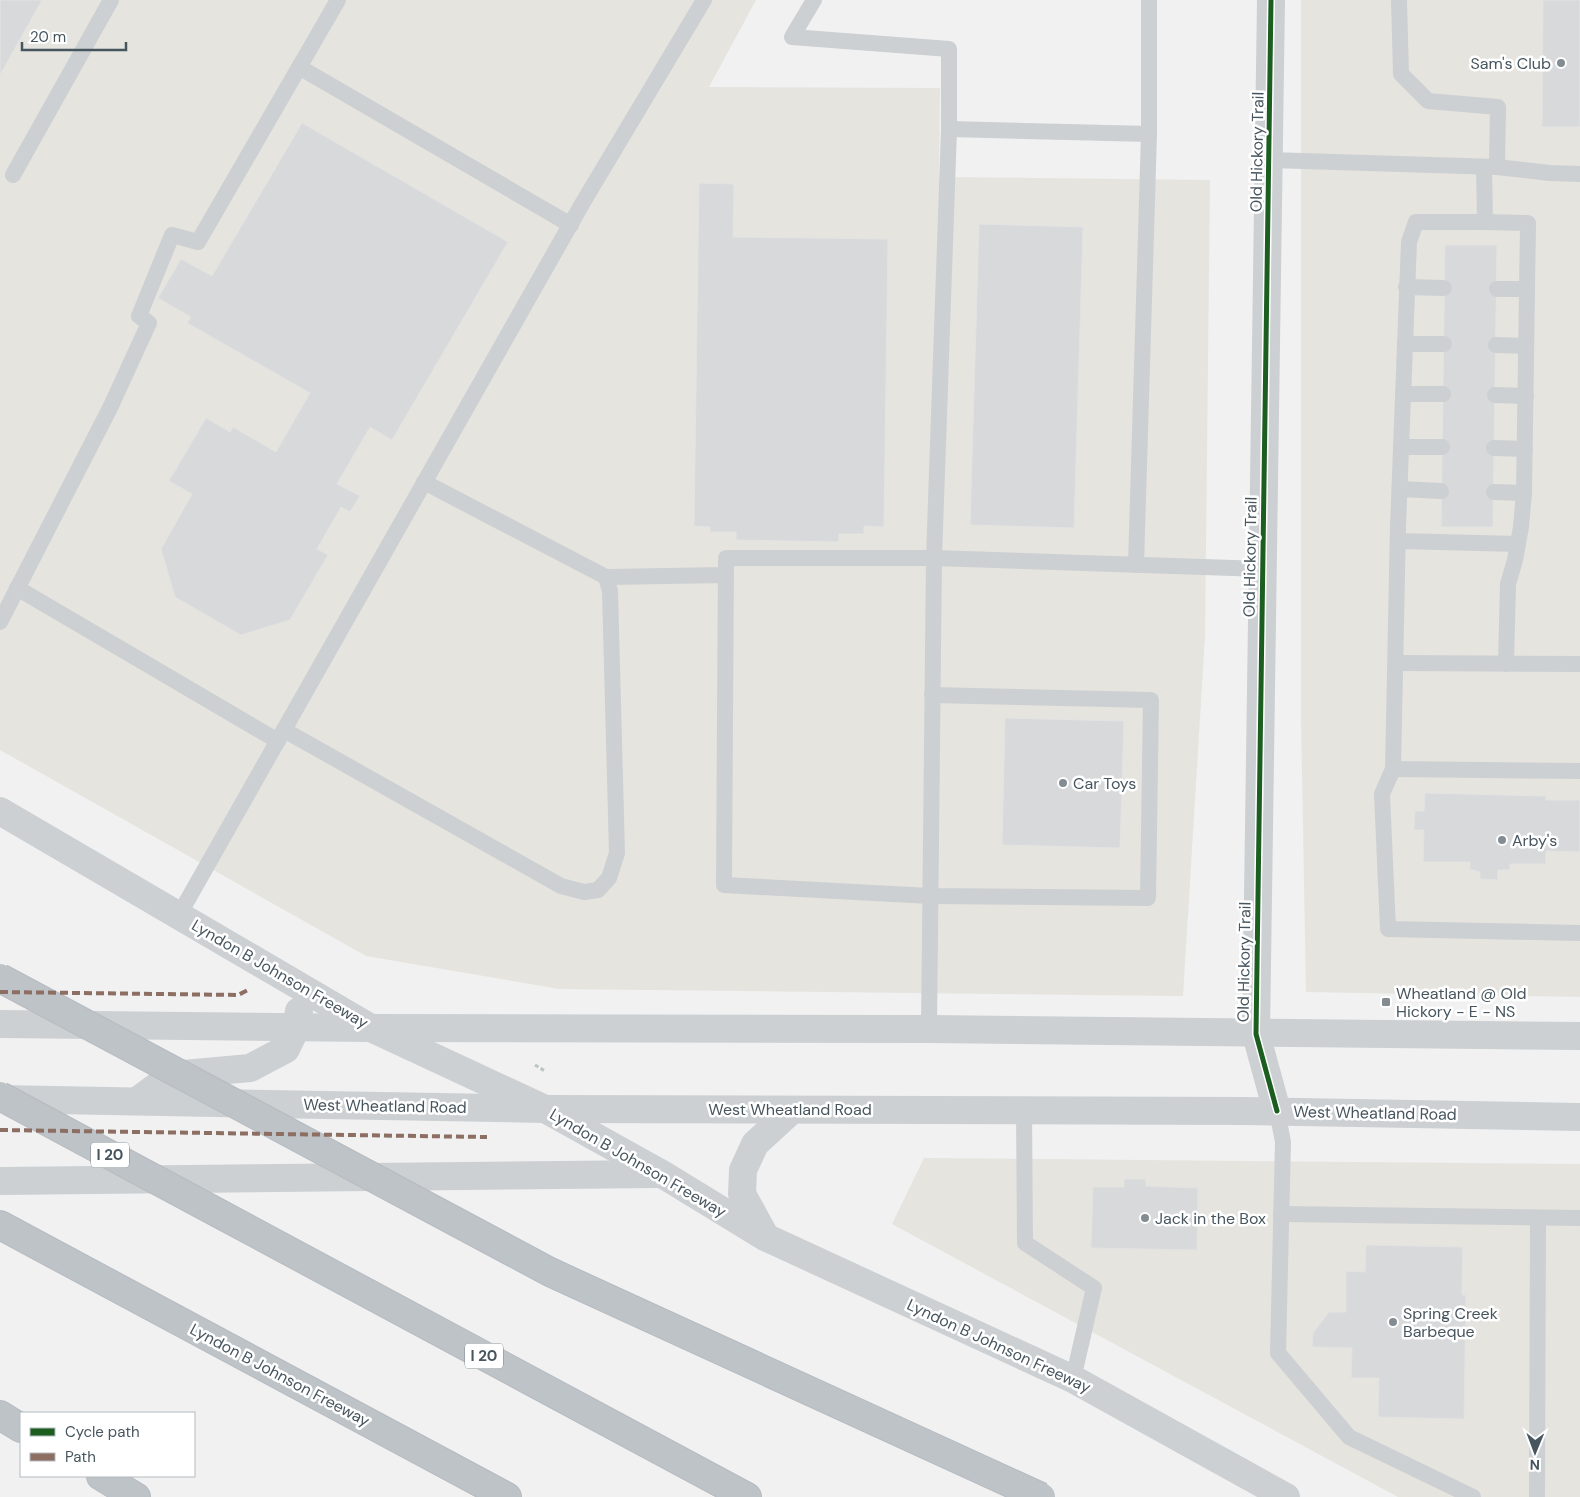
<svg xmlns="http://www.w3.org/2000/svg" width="1580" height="1497" font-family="'DM Sans',sans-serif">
	<rect width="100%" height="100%" fill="#f1f1f1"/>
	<g fill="#e6e4df">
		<polygon points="0,0 756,0 709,87 940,88 939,177 1210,180 1205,637 1183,996 559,989 366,956 0,750"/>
		<polygon points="1301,0 1580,0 1580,997 1306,992 1301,717"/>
		<polygon points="924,1158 1580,1164 1580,1497 1398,1497 892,1224"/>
	</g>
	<g fill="#d8d9db" stroke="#e3e3e4">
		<polygon points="0,0 42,0 0,75"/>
		<polygon points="1543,0 1580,0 1580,127 1542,127"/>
		<polygon points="302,123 508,242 392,440 370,427 337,484 360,496 350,512 341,507 317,549 328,555 290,620 241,635 175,597 161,549 192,494 169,481 206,418 230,432 233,427 276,452 310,393 187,323 191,317 158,298 181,259 212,276"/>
		<polygon points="699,183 734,184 733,237 888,239 884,527 864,526 864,534 839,534 839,542 736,540 736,532 710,532 710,527 694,526"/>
		<polygon points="979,224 1083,227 1074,528 970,525"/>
		<polygon points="1445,245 1497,245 1493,527 1441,527"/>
		<polygon points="1005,718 1124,721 1120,848 1002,845"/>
		<polygon points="1425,793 1546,796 1546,800 1580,800 1580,852 1546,851 1546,864 1510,864 1510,870 1498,870 1498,880 1480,879 1480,872 1470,869 1470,862 1423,862 1424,830 1414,830 1415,811 1424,811"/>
		<polygon points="1124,1179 1146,1179 1146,1186 1198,1188 1197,1250 1091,1248 1093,1187 1124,1187"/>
		<polygon points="1366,1245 1463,1247 1462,1295 1466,1295 1464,1419 1378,1417 1379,1378 1351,1378 1352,1348 1312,1347 1313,1333 1329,1312 1346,1312 1346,1271 1365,1272"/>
	</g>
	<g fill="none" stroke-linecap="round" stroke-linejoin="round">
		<g stroke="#b6bbc1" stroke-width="30">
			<g id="motorway">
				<polyline points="220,1214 747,1497"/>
				<polyline points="0,1225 507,1497"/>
				<polyline points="0,1415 21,1428"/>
				<polyline points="101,1476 136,1497"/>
			</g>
		</g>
		<polyline stroke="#bac6c1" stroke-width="3" stroke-dasharray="4 2.5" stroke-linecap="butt" points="535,1065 545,1071"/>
		<g stroke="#ccd0d2" stroke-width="16">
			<polyline points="814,0 792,37 949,49 949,129"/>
			<polyline points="1399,0 1401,74 1428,101 1498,107 1497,167"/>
			<polyline points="299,67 571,225"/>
			<polyline points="1269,160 1497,167 1550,173 1580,174"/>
			<polyline points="1484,167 1485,222 1416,222 1409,242 1398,526 1393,769 1382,794 1388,929 1580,933"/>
			<polyline points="13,175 111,0"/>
			<polyline points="1485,222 1528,223 1524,493 1521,527 1515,560 1508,584 1506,664"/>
			<polyline points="1406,287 1444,288"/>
			<polyline points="1497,289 1527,289"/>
			<polyline points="1405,344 1444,344"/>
			<polyline points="1496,345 1526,346"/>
			<polyline points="1403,394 1443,394"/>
			<polyline points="1495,395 1526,396"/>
			<polyline points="1401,447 1442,447"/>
			<polyline points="1494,448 1525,449"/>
			<polyline points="1400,489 1441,491"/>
			<polyline points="1494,492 1524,493"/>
			<polyline points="1398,541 1518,544"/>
			<polyline points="1136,565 1149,134"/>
			<polyline points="606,577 726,575"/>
			<polyline points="17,588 278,741"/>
			<polyline points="0,622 110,408 149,323 139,316 172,235 198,242 338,0"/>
			<polyline points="1396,663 1580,664"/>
			<polyline points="932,695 1151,700 1148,898 930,896 724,885 726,558 934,558 949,129 1149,134 1149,0"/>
			<polyline points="284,730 561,886 584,892 598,890 609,878 617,853 610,591 606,577 424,482"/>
			<polyline points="1393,769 1580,771"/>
			<polyline points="179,915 582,204 704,0"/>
			<polyline points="929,1029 934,558 1263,569"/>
			<polyline points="1024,1109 1025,1243 1094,1288 1073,1379"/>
			<polyline points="1277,1111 1283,1142 1278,1353 1349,1437 1473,1497"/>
			<polyline points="1281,1214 1580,1218"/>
			<polyline points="1537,1497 1538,1218"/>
		</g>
		<polyline stroke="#ccd0d2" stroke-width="28" points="1271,0 1256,1034 1277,1111"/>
		<g stroke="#ccd0d3" stroke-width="28">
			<polyline points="0,811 371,1028 545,1109 662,1174 765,1237 1073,1379 1286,1497"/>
			<polyline points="0,1024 371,1028 929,1029 1580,1036"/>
			<polyline points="0,1099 545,1109 1247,1111 1580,1117"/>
			<polyline points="137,1101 172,1075 250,1068 286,1049 297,1026 299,1011"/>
			<polyline points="0,1181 658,1174"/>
			<polyline points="765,1236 742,1194 743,1170 755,1144 792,1110"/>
		</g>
		<use href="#motorway" stroke="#bdc3c7" stroke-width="28"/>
		<g stroke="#b6bbc1" stroke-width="30" stroke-linecap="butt">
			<g id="motorway-bridge">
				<polyline points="0,978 550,1272 1041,1497"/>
				<polyline points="0,1096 220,1214"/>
			</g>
		</g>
		<use href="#motorway-bridge" stroke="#bdc3c7" stroke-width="28"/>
		<g stroke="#8d6e63" stroke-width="4" stroke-dasharray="8 4" stroke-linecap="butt">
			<polyline points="0,992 238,995 248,990"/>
			<polyline points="0,1130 487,1137"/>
		</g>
		<g stroke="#fff" stroke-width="8">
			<polyline id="cycleway" points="1271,0 1256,1034 1277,1111"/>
		</g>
		<use href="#cycleway" stroke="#1b5e20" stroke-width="5"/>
	</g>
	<g fill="#828c91" stroke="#fff" stroke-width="2">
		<circle cx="1561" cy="63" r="5"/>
		<circle cx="1063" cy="783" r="5"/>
		<circle cx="1502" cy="840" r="5"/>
		<rect x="1381" y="997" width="10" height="10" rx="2.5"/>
		<circle cx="1145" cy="1218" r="5"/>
		<circle cx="1393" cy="1322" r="5"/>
	</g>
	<g text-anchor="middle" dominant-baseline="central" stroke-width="5" stroke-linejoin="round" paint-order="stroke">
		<g fill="#fff" stroke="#7e888e" stroke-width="1">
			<rect x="91" y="1142.5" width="38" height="25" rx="4"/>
			<rect x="465" y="1343.5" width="38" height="25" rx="4"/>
		</g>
		<g font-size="15" font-weight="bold" fill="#47555e">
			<text x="110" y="1155">I 20</text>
			<text x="484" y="1356">I 20</text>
		</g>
		<g font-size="16" fill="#47555e" stroke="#fff" text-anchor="start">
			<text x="1551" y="63" text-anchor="end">Sam's Club</text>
			<text x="1073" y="783">Car Toys</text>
			<text x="1512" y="840">Arby's</text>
			<text x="1396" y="993">Wheatland @ Old<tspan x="1396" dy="18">Hickory - E - NS</tspan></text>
			<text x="1155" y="1218">Jack in the Box</text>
			<text x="1403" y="1313">Spring Creek<tspan x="1403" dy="18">Barbeque</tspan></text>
		</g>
		<g font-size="16" fill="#47555e" stroke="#fff">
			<text transform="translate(1257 152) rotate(-89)">Old Hickory Trail</text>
			<text transform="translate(1250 557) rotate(-89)">Old Hickory Trail</text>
			<text transform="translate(1244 962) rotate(-89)">Old Hickory Trail</text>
			<text transform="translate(280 974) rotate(30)">Lyndon B Johnson Freeway</text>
			<text transform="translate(385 1106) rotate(1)">West Wheatland Road</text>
			<text x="790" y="1109">West Wheatland Road</text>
			<text transform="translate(1375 1113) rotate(1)">West Wheatland Road</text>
			<text transform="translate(638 1163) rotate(30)">Lyndon B Johnson Freeway</text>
			<text transform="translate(999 1346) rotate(25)">Lyndon B Johnson Freeway</text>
			<text transform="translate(280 1375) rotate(28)">Lyndon B Johnson Freeway</text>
		</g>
	</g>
	<rect x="20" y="1412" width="175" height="65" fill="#ffffff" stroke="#b5bbbf"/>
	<rect x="30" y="1428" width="25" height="8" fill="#1b5e20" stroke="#b5bbbf"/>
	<text x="65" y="1437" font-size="15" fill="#47555e">Cycle path</text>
	<rect x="30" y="1453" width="25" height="8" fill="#8d6e63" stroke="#b5bbbf"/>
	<text x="65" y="1462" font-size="15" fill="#47555e">Path</text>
	<g transform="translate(1535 1452) rotate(181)" stroke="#ffffff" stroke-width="4" paint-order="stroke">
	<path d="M0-4L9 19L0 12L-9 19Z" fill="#47555e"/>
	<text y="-8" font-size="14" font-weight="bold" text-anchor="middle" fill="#47555e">N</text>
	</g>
	<path d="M22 42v8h104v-8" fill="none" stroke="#47555e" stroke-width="2.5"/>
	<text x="30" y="42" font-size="15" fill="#47555e" stroke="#ffffff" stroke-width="4" paint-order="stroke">20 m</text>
</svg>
